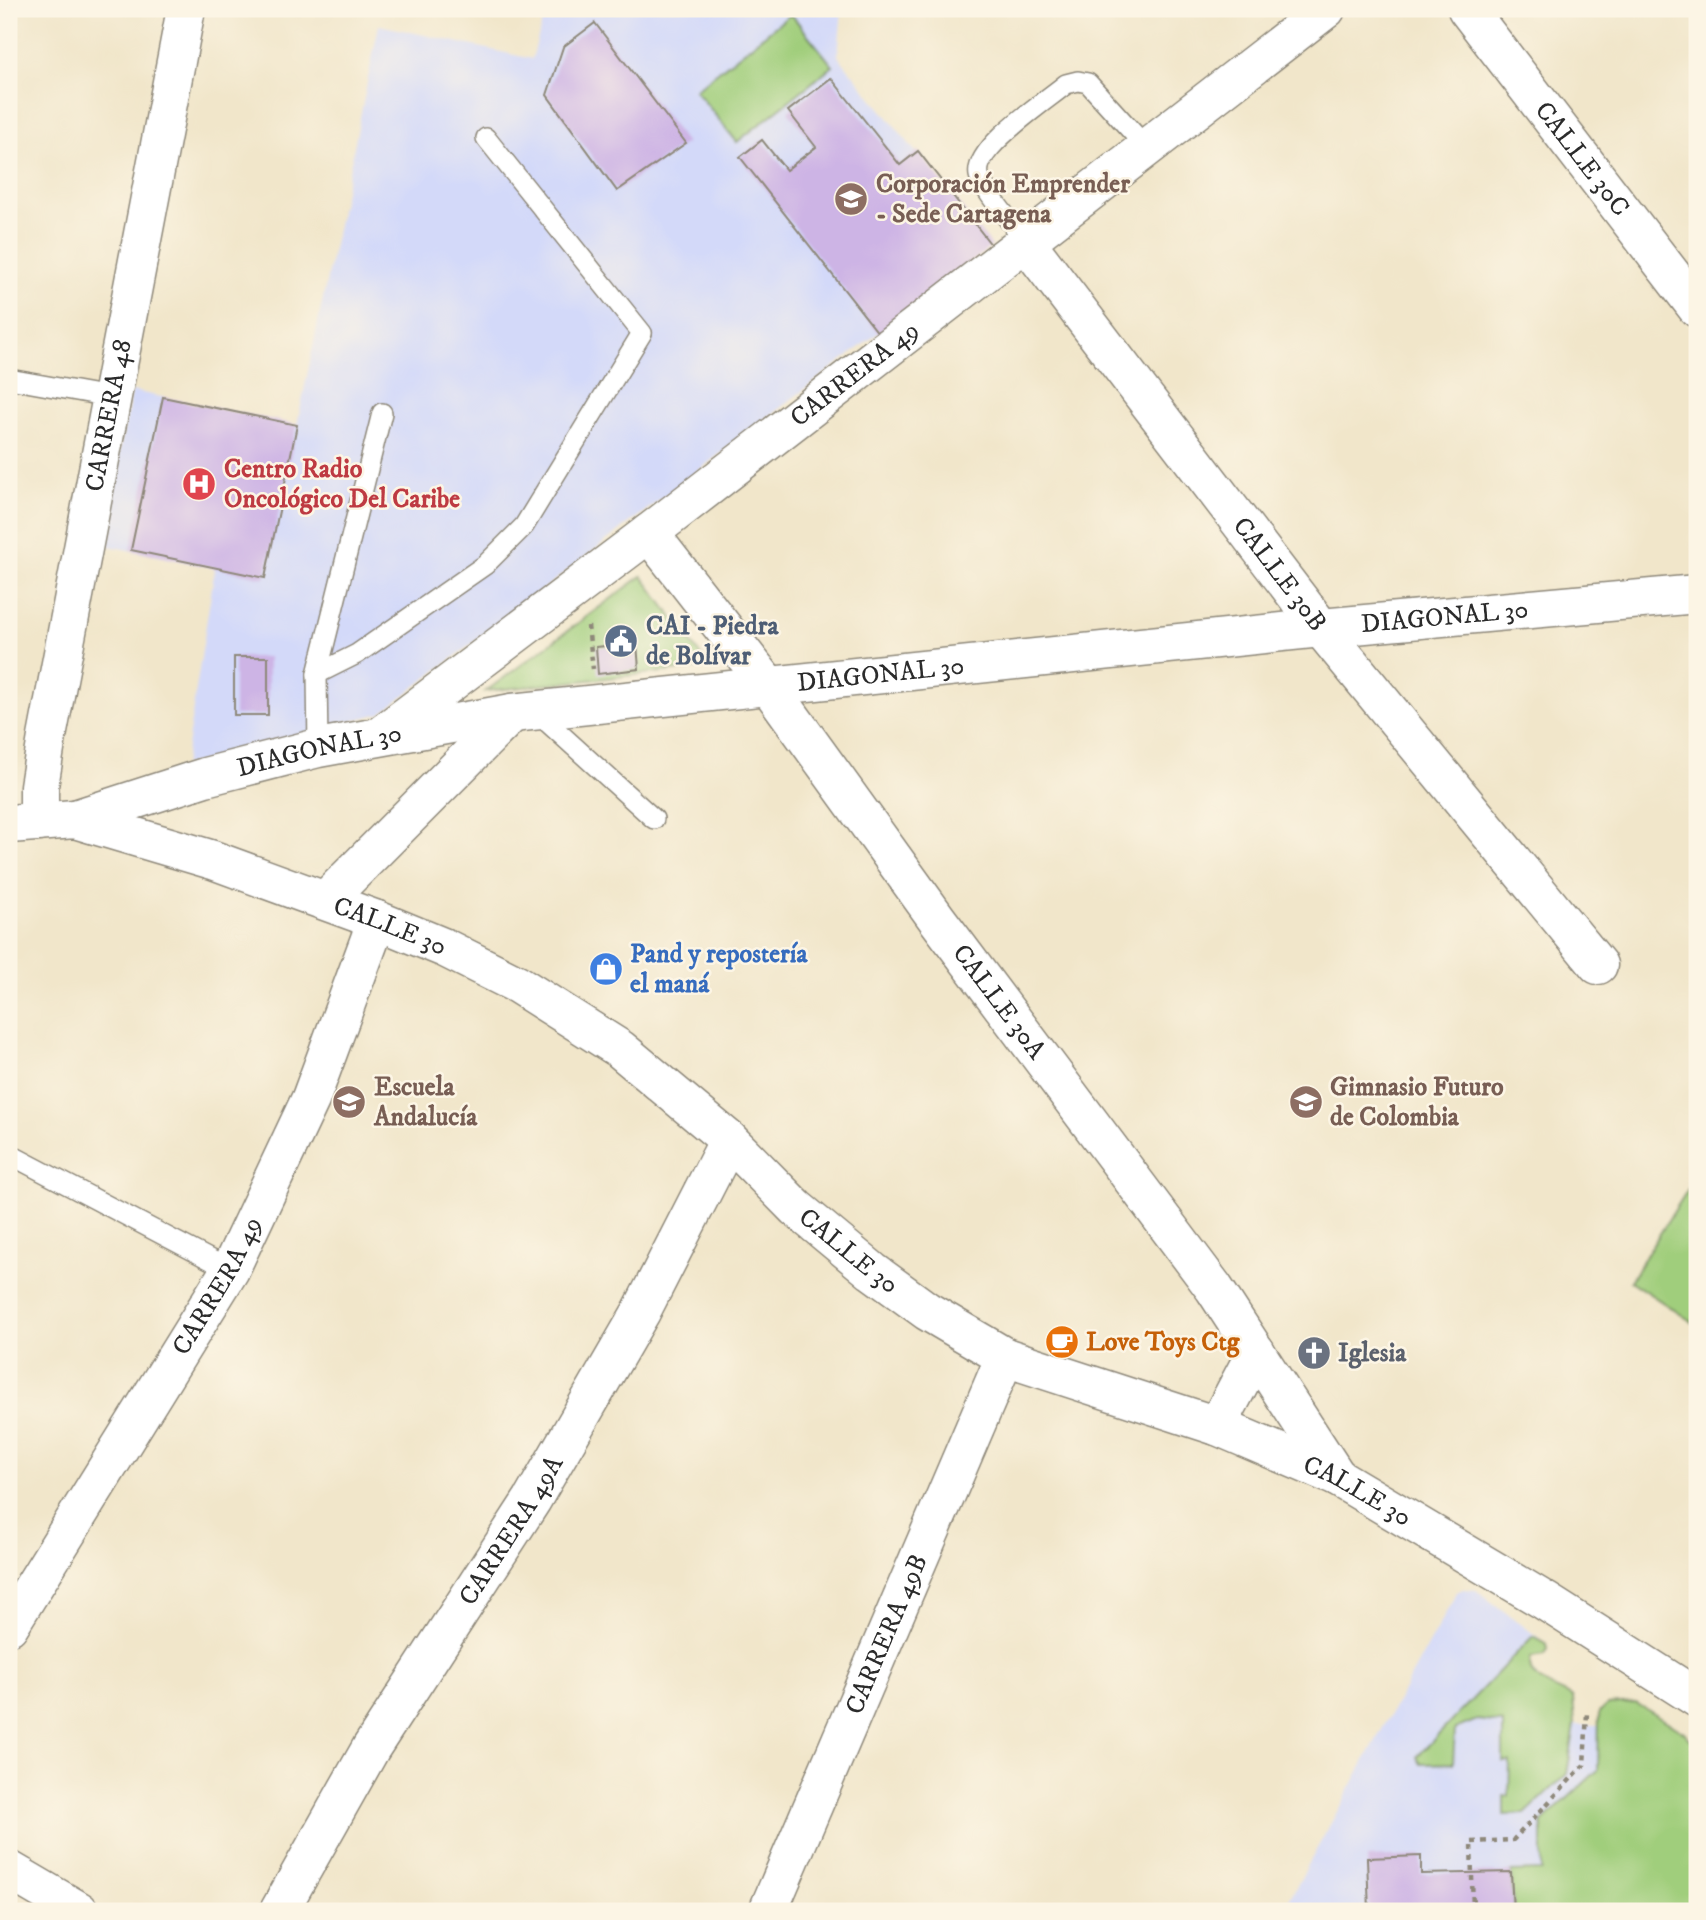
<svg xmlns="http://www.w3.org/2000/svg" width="1706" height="1920" font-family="'IM FELL DW Pica',serif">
	<rect width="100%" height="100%" fill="#fcf5e5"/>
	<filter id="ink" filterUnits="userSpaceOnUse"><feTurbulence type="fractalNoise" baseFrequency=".0143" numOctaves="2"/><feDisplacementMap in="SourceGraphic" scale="14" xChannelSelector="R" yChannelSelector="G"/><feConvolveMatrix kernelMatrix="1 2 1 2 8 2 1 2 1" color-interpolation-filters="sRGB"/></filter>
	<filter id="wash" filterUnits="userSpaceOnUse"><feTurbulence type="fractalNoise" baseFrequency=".00686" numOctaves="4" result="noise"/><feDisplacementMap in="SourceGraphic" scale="28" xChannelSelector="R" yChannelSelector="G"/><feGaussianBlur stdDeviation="1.57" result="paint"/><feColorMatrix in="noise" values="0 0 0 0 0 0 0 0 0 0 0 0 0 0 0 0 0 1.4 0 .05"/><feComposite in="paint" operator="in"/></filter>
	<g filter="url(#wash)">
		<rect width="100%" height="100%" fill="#f1e6ca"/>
		<g fill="#d3d9f9">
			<polygon points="546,9 842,9 838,56 992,246 381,713 184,766 215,568 100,544 132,391 297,425 379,25 532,59"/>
			<polygon points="1463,1589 1476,1590 1547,1644 1545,1655 1531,1657 1529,1666 1541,1683 1573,1698 1575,1725 1598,1725 1599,1712 1607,1705 1636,1703 1684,1732 1697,1747 1697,1911 1283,1911 1457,1592"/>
		</g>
		<g fill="#a0ce7c" stroke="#667c54" stroke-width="2">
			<polygon points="791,14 833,66 737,142 695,90"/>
			<polygon points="642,576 709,667 486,691"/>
			<polygon points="1697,1175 1697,1325 1630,1281"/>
			<path d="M1533,1636l14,8 1,5 -3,6 -14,2c-7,26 26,30 42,41l2,27 -8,49 -42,40 -21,1v-19h5l1,-34h-7v-39l-26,-3 -22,9 -2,34 -32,1 -4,-7z"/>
			<polygon points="1636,1703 1684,1732 1697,1747 1697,1911 1513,1911 1511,1872 1542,1871 1542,1822 1598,1770 1599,1712 1607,1705"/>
		</g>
		<g id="blocks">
			<g fill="#cdb4e5">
				<polygon points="595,23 686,143 617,191 547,95 563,47"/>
				<polygon points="831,78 900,165 918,151 992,246 879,334 740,157 762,140 786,170 816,147 788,111"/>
				<polygon points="163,397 297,425 265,578 131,550"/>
				<polygon points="637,643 639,669 598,674 596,647"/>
				<rect x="234" y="657" width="34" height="58"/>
				<polygon points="1421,1856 1421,1874 1511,1872 1513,1911 1369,1911 1367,1858"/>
			</g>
		</g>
	</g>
	<g filter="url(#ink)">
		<use href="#blocks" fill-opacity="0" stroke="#8e887a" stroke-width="2"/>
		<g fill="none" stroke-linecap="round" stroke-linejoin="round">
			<g stroke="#8e887a" stroke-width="22">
				<g id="lane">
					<path d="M1026,242c-10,-13 -44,-54 -47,-67 -6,-27 67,-74 87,-91l12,-3 10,2 57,63"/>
					<polyline points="9,379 110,397"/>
					<polyline points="317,674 357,654 485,565 524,526 642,333 486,138"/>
					<polyline points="535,711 654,819"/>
					<polyline points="318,748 317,674 382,413"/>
					<polyline points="9,1154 230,1270"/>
				</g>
			</g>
			<g stroke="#8e887a" stroke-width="41">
				<g id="street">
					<path id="s1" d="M1467,9l230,299"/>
					<path id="s2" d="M1026,242l295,386 277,337"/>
					<polyline points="649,533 768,685"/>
					<path id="s3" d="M380,736l269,-203 677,-524"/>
					<path id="s4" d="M39,822v-36l8,-49 139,-728"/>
					<polyline points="326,900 512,713"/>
					<polyline points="9,1870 79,1911"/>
					<path id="s5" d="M279,1911l92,-163 161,-248 109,-188 88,-172"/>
					<path id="s6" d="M768,1911l237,-554"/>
				</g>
			</g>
			<g stroke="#8e887a" stroke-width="41">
				<g id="secondary">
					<path id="s7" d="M768,685l169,234 277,369 123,189"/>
					<path id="s8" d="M75,819l130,-42 113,-29 194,-35 809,-85 376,-34"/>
					<path id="s9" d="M9,824l66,-5 138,41 164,60 68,28 72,36 103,65 109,91 67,68 76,63 55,40 78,46 212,69 120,51 208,124 152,97"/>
					<polyline points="1217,1426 1256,1352"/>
					<path id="s10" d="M9,1626l221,-356 81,-172 66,-178"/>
				</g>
			</g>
			<g stroke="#8e887a" stroke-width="4.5" stroke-dasharray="5 5" stroke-linecap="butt">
				<polyline points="588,626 593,669"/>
				<polyline points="1473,1911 1471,1842 1513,1840 1584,1765 1587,1713"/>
			</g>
			<use href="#lane" stroke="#fff" stroke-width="19"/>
			<use href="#street" stroke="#fff" stroke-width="38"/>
			<use href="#secondary" stroke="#fff" stroke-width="38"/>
		</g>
	</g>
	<defs>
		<g id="university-disc" transform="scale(1.75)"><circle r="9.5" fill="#8d6e63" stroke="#fcf5e5"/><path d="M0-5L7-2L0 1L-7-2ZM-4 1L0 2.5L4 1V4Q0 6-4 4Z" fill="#fff"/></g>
		<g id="hospital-disc" transform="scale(1.75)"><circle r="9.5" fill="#e0444e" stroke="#fcf5e5"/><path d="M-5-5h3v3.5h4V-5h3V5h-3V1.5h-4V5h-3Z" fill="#fff"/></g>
		<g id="civic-disc" transform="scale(1.75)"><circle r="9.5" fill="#5c6f8a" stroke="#fcf5e5"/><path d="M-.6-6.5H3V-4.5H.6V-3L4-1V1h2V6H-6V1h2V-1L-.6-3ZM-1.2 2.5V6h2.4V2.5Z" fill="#fff"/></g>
		<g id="shop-disc" transform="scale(1.75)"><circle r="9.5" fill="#3f7fe0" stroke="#fcf5e5"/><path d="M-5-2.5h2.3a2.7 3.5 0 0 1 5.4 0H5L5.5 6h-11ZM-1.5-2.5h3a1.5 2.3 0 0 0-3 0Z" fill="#fff"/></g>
		<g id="school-disc" transform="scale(1.75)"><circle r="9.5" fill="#8d6e63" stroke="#fcf5e5"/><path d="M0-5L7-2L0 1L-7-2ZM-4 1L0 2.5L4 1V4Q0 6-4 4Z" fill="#fff"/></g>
		<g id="cafe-disc" transform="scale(1.75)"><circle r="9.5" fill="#e8710a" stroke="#fcf5e5"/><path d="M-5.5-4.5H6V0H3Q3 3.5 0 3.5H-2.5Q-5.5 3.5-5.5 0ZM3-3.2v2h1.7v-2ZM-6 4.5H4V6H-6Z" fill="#fff"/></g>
		<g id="church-disc" transform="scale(1.75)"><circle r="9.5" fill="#6b7280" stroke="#fcf5e5"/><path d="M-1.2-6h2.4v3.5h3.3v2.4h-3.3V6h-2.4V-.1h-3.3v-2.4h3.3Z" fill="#fff"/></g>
	</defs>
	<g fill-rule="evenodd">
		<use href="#university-disc" x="851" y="199"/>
		<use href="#hospital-disc" x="199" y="484"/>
		<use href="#civic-disc" x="621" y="641"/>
		<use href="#shop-disc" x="606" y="969"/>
		<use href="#school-disc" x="349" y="1102"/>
		<use href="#school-disc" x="1306" y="1102"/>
		<use href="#cafe-disc" x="1062" y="1342"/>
		<use href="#church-disc" x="1314" y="1353"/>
	</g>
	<g text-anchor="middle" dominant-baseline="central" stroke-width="5" stroke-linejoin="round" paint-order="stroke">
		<g font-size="26" fill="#2b2b2b" stroke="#fcf5e5">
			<text stroke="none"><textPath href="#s1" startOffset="189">CALLE 30C</textPath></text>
			<text stroke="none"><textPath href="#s3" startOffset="597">CARRERA 49</textPath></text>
			<text stroke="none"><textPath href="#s4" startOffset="413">CARRERA 48</textPath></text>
			<text stroke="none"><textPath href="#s2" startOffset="418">CALLE 30B</textPath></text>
			<text stroke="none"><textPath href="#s8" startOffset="1388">DIAGONAL 30</textPath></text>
			<text stroke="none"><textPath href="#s8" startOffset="821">DIAGONAL 30</textPath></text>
			<text stroke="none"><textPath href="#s8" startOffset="254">DIAGONAL 30</textPath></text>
			<text stroke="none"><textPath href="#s9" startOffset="399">CALLE 30</textPath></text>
			<text stroke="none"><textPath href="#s7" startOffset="392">CALLE 30A</textPath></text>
			<text stroke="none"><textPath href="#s9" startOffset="966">CALLE 30</textPath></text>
			<text stroke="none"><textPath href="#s10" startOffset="399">CARRERA 49</textPath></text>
			<text stroke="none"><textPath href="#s9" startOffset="1533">CALLE 30</textPath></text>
			<text stroke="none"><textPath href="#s5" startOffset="446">CARRERA 49A</textPath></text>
			<text stroke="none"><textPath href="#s6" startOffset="301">CARRERA 49B</textPath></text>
		</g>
		<g font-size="26" font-weight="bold" fill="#785e54" stroke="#fcf5e5" text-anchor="start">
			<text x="876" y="184">Corporación Emprender<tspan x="876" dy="30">- Sede Cartagena</tspan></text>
			<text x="374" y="1087">Escuela<tspan x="374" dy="30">Andalucía</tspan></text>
			<text x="1330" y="1087">Gimnasio Futuro<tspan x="1330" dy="30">de Colombia</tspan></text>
		</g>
		<g font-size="26" font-weight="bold" fill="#be3a42" stroke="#fcf5e5" text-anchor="start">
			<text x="224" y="469">Centro Radio<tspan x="224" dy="30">Oncológico Del Caribe</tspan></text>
		</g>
		<g font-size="26" font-weight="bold" fill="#4e5e75" stroke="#fcf5e5" text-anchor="start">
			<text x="646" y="626">CAI - Piedra<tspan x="646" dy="30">de Bolívar</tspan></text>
		</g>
		<g font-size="26" font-weight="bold" fill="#366cbe" stroke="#fcf5e5" text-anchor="start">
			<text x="630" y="954">Pand y repostería<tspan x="630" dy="30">el maná</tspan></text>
		</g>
		<g font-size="26" font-weight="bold" fill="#c56008" stroke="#fcf5e5" text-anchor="start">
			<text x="1086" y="1342">Love Toys Ctg</text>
		</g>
		<g font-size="26" font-weight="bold" fill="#5b616d" stroke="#fcf5e5" text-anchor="start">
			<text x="1338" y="1353">Iglesia</text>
		</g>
	</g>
	<rect width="1706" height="1920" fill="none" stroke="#fcf5e5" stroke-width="35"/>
</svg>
